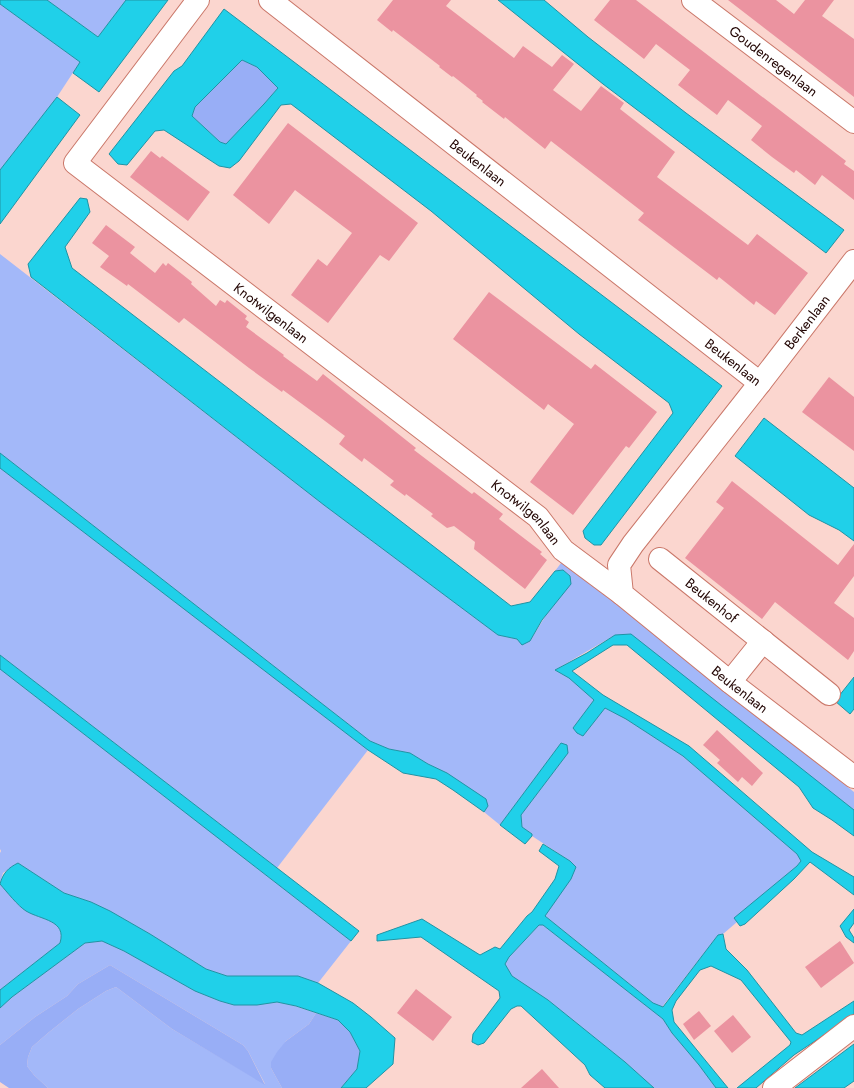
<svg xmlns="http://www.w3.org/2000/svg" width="854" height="1088" font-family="Jost,sans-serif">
	<rect width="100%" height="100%" fill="#fbd6cf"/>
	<g fill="#a3b8f9">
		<polygon points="47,0 126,0 98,37"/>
		<polygon points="0,4 80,62 57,97 0,170"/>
		<polygon points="0,254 324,505 498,635 517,639 530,641 570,576 563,570 555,571 564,559 615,603 854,792 854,810 808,775 615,635 555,670 569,678 594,700 573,728 583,736 605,708 626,719 683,756 797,854 801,861 797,866 735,918 737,922 723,934 718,935 662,1007 653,1003 545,916 576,867 570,861 532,836 532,834 522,827 521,815 568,753 561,743 500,825 484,812 488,806 447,773 428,764 410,753 389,749 370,741 0,453"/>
		<polygon points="0,468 368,750 277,868 0,655"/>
		<polygon points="0,669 351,941 318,983 298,976 227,976 206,969 150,934 110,911 91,902 64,893 18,863 3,873 0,883 0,853 1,851 0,849"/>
		<path d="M0,884c7,8 18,22 26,27 15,9 41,9 34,32l-60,47z"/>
		<polygon points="539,925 543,925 663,1019 672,1033 699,1065 716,1088 654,1088 625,1062 548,1000 512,976 505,964 509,957"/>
		<polygon points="102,941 124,951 195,991 220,1001 234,1005 257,1005 277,1002 295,1006 316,1013 309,1024 286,1041 271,1068 282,1088 48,1088 34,1075 27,1066 28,1057 32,1047 48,1033 78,1009 106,991 116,987 172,1029 265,1084 248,1051 243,1045 110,965 78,984 67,996 35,1017 0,1045 0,1008 12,997 85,943"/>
	</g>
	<g fill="#98aef6">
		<polygon points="242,60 257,67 278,88 264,104 226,144 220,142 192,116 195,107"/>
		<polygon points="110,965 243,1045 248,1051 265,1085 172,1029 116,987 106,991 78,1009 48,1033 32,1047 28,1057 27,1066 34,1075 48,1088 9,1088 0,1082 0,1045 35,1017 67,996 78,984"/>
		<polygon points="316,1013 338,1020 350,1032 360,1051 357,1069 341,1088 282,1088 271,1068 271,1062 277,1052 286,1041 309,1024"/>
	</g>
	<g fill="#20d0e9" stroke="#2093a4" fill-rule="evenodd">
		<polygon points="0,0 47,0 98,37 126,0 168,0 99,92 73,73 80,62 0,4"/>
		<polygon points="498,0 544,0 588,37 686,113 844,230 826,253 603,84"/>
		<path d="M224,9l498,377 -121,159h-7l-9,-7 -2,-7 90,-118 -4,-10 -90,-69 -148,-123 -140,-107 -10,1 -42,56 -9,7 -11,-2 -55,-36 -9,1 -28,34 -9,-1 -9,-10 65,-83 8,-5zM242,60l15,7 21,21 -14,16 -38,40 -6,-2 -28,-26 3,-9z"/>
		<polygon points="57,97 80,115 0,224 0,170"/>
		<polygon points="80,198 87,199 90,212 65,247 72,268 511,606 530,602 555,571 563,570 570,576 571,584 542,620 530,641 522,645 517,639 498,635 324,505 31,277 28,264"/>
		<polygon points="764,418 854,488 854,541 839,530 809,515 735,456"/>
		<polygon points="0,453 370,741 389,749 410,753 428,764 447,773 486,799 488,806 484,812 453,790 436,779 403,773 368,750 0,468"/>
		<polygon points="631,634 854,810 854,836 832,820 813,808 799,787 627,645 613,645 572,671 603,695 689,746 812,852 854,877 854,895 810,862 794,879 745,924 740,926 734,918 797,866 801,861 797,854 683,756 626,719 605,708 583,736 577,733 573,728 594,700 569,678 555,670 587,653 615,635"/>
		<polygon points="0,655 359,931 351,941 0,669"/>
		<polygon points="854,677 854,709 850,714 835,701"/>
		<polygon points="561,743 567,745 568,753 521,815 522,827 532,834 532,836 525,844 500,825"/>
		<polygon points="543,844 570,861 576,867 571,879 545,916 653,1003 663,1007 718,935 723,934 726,949 747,970 796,1033 802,1035 854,1001 854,1015 794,1055 756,1088 737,1088 790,1045 791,1042 741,980 711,966 700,970 676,1001 672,1010 674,1022 728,1088 716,1088 699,1065 672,1033 663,1019 543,925 539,925 509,957 505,964 512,976 548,1000 625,1062 654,1088 605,1088 590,1075 585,1065 521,1006 517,1006 511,1009 484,1043 478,1045 472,1042 473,1034 500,998 499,991 421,937 377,941 377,935 422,919 480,955 495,947 500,949 527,916 532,912 555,879 559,866 539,851"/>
		<path d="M18,863l46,30 27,9 19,9 40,23 56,35 21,7h71l20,7 35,20 18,14 24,21 -2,26 -27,24h-25l16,-19 3,-18 -10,-19 -12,-12 -42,-14 -19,-4 -20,3h-23l-14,-4 -25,-10 -71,-40 -22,-10 -17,2 -73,54 -12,11v-18l60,-47c7,-23 -19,-23 -34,-32 -8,-5 -19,-19 -26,-27 3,-11 8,-16 18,-21z"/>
		<polygon points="854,909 854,923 849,930 854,938 854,943 846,937 840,926"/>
		<polygon points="854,1044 854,1081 844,1088 795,1088"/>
	</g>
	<g fill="#eb93a0">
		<polygon points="393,0 451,0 446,6 514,58 523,46 552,67 562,55 574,64 553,90 581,111 601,86 624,103 620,109 675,152 657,177 748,245 757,234 808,273 775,315 756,301 754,305 719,277 717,280 638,220 644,213 551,141 545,149 505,117 504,119 482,102 483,101 476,96 477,95 453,76 452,77 439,67 440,66 393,30 392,32 377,20"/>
		<polygon points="610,0 636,0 846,161 844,164 854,171 854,200 822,175 815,185 796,170 794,173 772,157 751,140 762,126 728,100 717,115 678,85 690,70 656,44 644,59 594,20"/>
		<polygon points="728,0 776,0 794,14 805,0 834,0 822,16 854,39 854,97"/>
		<polygon points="288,123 418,223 389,261 380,255 328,323 291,295 318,259 327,266 352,233 295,190 269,224 233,195"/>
		<polygon points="151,151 160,158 162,156 210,192 188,221 130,177"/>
		<polygon points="106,225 135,247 130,253 155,273 163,263 166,266 168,263 192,282 191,284 216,306 220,300 225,303 227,300 247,316 245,319 249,322 246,327 284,355 283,356 317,381 323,374 416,448 414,450 472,494 474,492 503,514 499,519 542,552 540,554 547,560 525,589 474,549 475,542 454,526 447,528 431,516 433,514 406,494 405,496 390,485 394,481 364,458 362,462 339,444 345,436 317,415 283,390 282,392 249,368 184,318 179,323 128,284 127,286 100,267 109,256 92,243"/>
		<polygon points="489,292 591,369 595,364 657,412 629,448 626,446 573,515 530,482 574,424 548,404 544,410 453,339"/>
		<polygon points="829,377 854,397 854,451 802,412"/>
		<polygon points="732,481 838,565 854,544 854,576 834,603 854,618 854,651 848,660 775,602 762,619 685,558 724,508 716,502"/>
		<polygon points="717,730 763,773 752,786 742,777 738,782 717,763 720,760 703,745"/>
		<polygon points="840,941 854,963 821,988 805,967"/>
		<polygon points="416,989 452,1017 433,1041 397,1013"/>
		<polygon points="699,1011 711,1026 694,1040 683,1024"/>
		<polygon points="733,1015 751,1037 732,1053 714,1031"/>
		<polygon points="542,1069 559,1088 521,1088"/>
	</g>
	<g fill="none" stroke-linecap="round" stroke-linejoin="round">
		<g stroke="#ca7769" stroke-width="24">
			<g id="minor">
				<path id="s1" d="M198,0l-123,163 463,354 25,33 59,44"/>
				<path id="s2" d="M270,0l490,383 -127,161 -14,21 3,29 108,88 124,95"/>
				<path id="s3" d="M693,0l161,122"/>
				<path id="s4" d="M760,383l94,-122"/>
				<path id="s5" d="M660,559l169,135"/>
				<polyline points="730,682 763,641"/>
				<polyline points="774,1088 854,1026"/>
			</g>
		</g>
		<use href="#minor" stroke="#fff" stroke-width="22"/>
	</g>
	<g text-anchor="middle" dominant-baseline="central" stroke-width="3" stroke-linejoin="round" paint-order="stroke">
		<g font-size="14" fill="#210402" stroke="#fff">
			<text stroke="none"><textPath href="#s3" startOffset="101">Goudenregenlaan</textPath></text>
			<text stroke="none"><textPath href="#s2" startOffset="264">Beukenlaan</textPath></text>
			<text stroke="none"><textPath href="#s1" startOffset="451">Knotwilgenlaan</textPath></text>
			<text stroke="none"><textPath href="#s4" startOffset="77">Berkenlaan</textPath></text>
			<text stroke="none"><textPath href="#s2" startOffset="588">Beukenlaan</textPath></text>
			<text stroke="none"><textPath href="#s1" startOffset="775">Knotwilgenlaan</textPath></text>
			<text stroke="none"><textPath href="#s5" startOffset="66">Beukenhof</textPath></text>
			<text stroke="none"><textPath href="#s2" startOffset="1033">Beukenlaan</textPath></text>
		</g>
	</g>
</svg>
